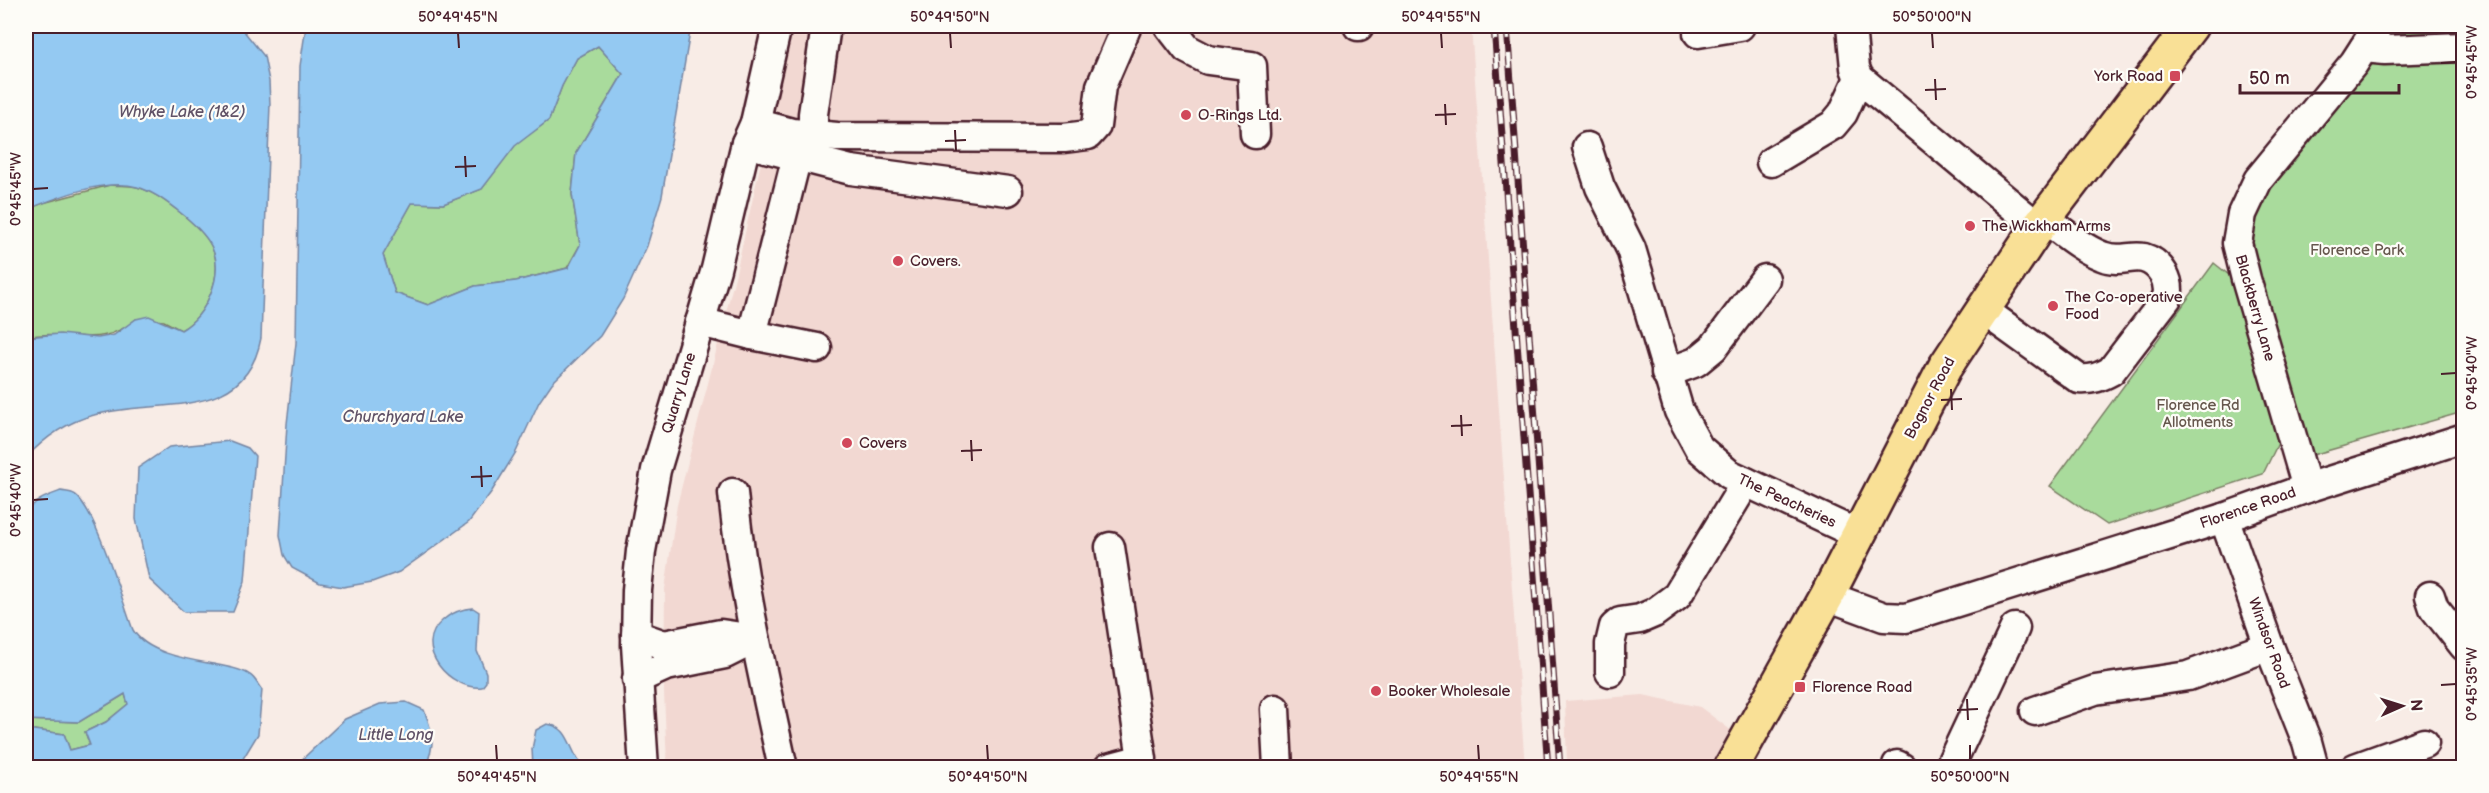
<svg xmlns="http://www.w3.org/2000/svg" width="2489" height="793" font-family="'Balsamiq Sans',sans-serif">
	<rect width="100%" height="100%" fill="#f8ece6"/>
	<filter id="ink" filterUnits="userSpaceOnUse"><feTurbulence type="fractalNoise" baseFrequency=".0167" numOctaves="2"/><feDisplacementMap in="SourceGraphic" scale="12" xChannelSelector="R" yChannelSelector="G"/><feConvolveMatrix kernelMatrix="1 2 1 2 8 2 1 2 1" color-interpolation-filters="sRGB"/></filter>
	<g filter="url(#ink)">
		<g fill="#f2d8d2">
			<polygon points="792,26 1471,26 1525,767 667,768 664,691 665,589 677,505 735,277"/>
			<polygon points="1643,695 1700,707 1736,734 1716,767 1567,767 1565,701"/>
		</g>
		<g fill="#a9db9c" stroke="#7a7d64" stroke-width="1.5">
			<polygon points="2383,26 2463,26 2463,412 2309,456 2249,259 2251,228 2264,197 2370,48"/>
			<polygon points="598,46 623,74 576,153 572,194 580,245 567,268 516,281 475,286 428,305 395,293 383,255 412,203 443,204 482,189 515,145 549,120 562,86 577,58"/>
			<path d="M110,185c8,1 19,0 27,2 15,4 28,14 40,23 31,24 50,45 33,85 -6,15 -15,27 -29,35l-17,-9 -28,-2c-37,33 -68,8 -110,18v-127l17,-7z"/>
			<polygon points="2214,263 2239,283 2283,433 2263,474 2107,525 2050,486"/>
			<polygon points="125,694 128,704 106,722 85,732 90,745 70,750 64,734 26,729 26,720 79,722"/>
		</g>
		<g fill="#94c9f2" stroke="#7685a2" stroke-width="1.5" fill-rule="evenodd">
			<path d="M26,26h209l8,4 21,26 5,25 1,23 -9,234c-16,86 -105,59 -167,77 -27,7 -49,22 -68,43v-121l34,-3 38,4 16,-3 22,-16 13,-3 32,14c14,-8 23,-20 29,-35 17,-40 -2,-61 -33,-85 -12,-9 -25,-19 -40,-23 -32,-9 -82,11 -111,23z"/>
			<path d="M306,26h385l-29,170 -15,50 -24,53 -23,37 -48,47 -13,19 -23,50 -24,39 -23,31 -70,50 -27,10 -29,5 -23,-4 -28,-15 -8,-13 -4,-20 7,-111 9,-81 4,-277zM598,46l25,28 -47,79 -4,41 8,51 -12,23 -52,13 -41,5 -47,19 -33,-12 -12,-38 29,-52 31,1 39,-15 33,-43 34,-26 13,-34 15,-28z"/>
			<polygon points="230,441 248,448 255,456 245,581 233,612 184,612 149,579 136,519 138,468 169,447"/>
			<path d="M61,491c4,1 10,1 13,3 21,12 49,109 59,136 14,24 59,30 85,35 10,2 24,4 32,10 5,3 8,10 12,15l-4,44 -20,33h-212v-38l38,5 6,16 20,-5 -5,-13 21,-10 22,-18 -3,-10 -46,28 -53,-2v-207c8,-13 21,-17 35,-22z"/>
			<path d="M473,608l6,4 -2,39 9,22v9l-4,5c-30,4 -72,-39 -39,-67 9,-8 18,-11 30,-12z"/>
			<path d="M406,702l18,8c9,22 12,35 1,57h-131l51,-48 35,-15z"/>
			<path d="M547,724c25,3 21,28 37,43h-51l-1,-18 4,-19z"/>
		</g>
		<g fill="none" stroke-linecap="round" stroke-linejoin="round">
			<g stroke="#4a1f2b" stroke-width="33">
				<g id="minor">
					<polyline points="1169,26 1187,49 1208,60 1252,66 1255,134"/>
					<polyline points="1358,26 1359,26"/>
					<polyline points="1851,26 1855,68 1859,78 2038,227"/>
					<polyline points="1698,33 1740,26"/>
					<polyline points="2364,48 2385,50 2464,47"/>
					<polyline points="755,123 792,133 837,137 1064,138 1088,135 1096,126 1101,86 1127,26"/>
					<polyline points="813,135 813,114 825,33"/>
					<polyline points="746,143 851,170 1008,191"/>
					<polyline points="1587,147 1600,187 1631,249 1679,411 1699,448 1729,474 1857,534"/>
					<polyline points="1771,162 1833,125 1843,113 1859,78"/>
					<path d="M1983,310l96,69c13,1 21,-2 32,-8l56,-73c4,-17 -6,-35 -23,-40 -13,-3 -25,5 -42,-2 -21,-8 -40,-25 -58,-38"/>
					<polyline points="700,322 752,335 797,156"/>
					<polyline points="752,335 817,348"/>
					<polyline points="1666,373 1696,362 1713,348 1765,279"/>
					<polyline points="2307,488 2246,279 2237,243 2242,214 2258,180 2354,63 2378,26"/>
					<path d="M733,493c9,93 30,183 50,275"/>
					<polyline points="2224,518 2269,646 2307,742 2314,768"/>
					<polyline points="1827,596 1884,617 1906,618 2224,518 2307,488 2464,438"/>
					<polyline points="2430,596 2434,608 2464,646"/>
					<polyline points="636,635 664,645 721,634 755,639"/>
					<polyline points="1610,672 1610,644 1614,627 1620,622 1640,619 1654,613 1677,596 1746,482"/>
					<polyline points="637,679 666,666 725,654 755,639"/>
					<polyline points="1275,709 1278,768"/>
					<polyline points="2035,711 2095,690 2188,676 2269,646"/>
					<polyline points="1897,765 1902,768"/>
					<polyline points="644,768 636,645 637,590 641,551 656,470 716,269 746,143 755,123 777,26"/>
					<polyline points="1108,768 1142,759 1110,547"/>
					<polyline points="1949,768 2015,628"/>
					<polyline points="2355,768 2424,743"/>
				</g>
			</g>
			<g stroke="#4a1f2b" stroke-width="38">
				<polyline id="major" points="1731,768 1827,596 1945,367 2038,227 2191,26"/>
			</g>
			<use href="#minor" stroke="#fdfcf7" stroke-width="28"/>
			<use href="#major" stroke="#f9e096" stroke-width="33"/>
			<g stroke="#4a1f2b" stroke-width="7">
				<g id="rail">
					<polyline points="1494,26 1548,768"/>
					<polyline points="1507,26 1560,768"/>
				</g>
			</g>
			<use href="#rail" stroke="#fdfcf7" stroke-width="4.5" stroke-dasharray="14" stroke-linecap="butt"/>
		</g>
	</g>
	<path fill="none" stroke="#4a1f2b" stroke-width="2" d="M458,33l1,15M950,33l1,15M1441,33l1,15M1932,33l1,15M2441,63l15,-1M1935,79l1,21M1925,90l21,-1M1445,104l1,21M1435,115l21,-1M955,130l1,21M945,141l21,-1M465,156l1,21M455,167l21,-1M33,189l15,-1M2441,374l15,-1M1951,389l1,21M1941,400l21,-1M1461,415l1,21M1451,426l21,-1M971,440l1,21M961,451l21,-1M481,466l1,21M471,477l21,-1M33,500l15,-1M2441,685l15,-1M1967,699l1,21M1957,710l21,-1M496,745l1,15M987,745l1,15M1478,745l1,15M1970,745v15"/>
	<g fill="#d1495b" stroke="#fdfcf7" stroke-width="2">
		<rect x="2169" y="70" width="12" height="12" rx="3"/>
		<circle cx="1186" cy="115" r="6"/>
		<circle cx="1970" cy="226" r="6"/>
		<circle cx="898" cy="261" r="6"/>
		<circle cx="2053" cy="306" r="6"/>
		<circle cx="847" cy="443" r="6"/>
		<rect x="1794" y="681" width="12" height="12" rx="3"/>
		<circle cx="1376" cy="691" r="6"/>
	</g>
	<g text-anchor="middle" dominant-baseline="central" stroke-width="4.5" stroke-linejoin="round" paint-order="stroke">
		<g font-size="15" fill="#4a1f2b" stroke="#fdfcf7" text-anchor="start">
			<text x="2163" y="76" text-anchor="end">York Road</text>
			<text x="1198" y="115">O-Rings Ltd.</text>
			<text x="1982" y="226">The Wickham Arms</text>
			<text x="910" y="261">Covers.</text>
			<text x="2065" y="297">The Co-operative<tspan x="2065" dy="17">Food</tspan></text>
			<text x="859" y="443">Covers</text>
			<text x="1812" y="687">Florence Road</text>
			<text x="1388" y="691">Booker Wholesale</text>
		</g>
		<g font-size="15" fill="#66574d" stroke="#fdfcf7">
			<text x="2357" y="250">Florence Park</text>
			<text x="2198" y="405">Florence Rd<tspan x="2198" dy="17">Allotments</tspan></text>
		</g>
		<g font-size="15" fill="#4a1f2b" stroke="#fdfcf7">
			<text transform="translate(2255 308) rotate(74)">Blackberry Lane</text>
			<text transform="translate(679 393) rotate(-73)">Quarry Lane</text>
			<text transform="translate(1930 398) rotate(-62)">Bognor Road</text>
			<text transform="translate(1787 501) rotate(25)">The Peacheries</text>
			<text transform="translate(2248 508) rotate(-19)">Florence Road</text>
			<text transform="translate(2269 643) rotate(70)">Windsor Road</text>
		</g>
		<g font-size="16" font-style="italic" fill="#605267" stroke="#fdfcf7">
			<text x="182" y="112">Whyke Lake (1&amp;2)</text>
			<text x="403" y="417">Churchyard Lake</text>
			<text x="396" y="735">Little Long</text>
		</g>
	</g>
	<rect width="2489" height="793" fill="none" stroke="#fdfcf7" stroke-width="66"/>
	<g transform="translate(2402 706) rotate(87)" stroke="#fdfcf7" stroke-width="4.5" paint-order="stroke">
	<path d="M0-4.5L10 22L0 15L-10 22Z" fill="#4a1f2b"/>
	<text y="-9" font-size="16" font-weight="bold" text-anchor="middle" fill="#4a1f2b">N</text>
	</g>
	<path d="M2240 84v9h159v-9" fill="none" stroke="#4a1f2b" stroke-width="3"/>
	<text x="2249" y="84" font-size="18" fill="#4a1f2b" stroke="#fdfcf7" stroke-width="4.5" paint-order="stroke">50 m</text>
	<rect x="33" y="33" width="2423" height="727" fill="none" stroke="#4a1f2b" stroke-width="2"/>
	<g font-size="15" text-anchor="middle" fill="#4a1f2b">
		<text x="458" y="22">50°49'45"N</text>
		<text x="950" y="22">50°49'50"N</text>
		<text x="1441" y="22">50°49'55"N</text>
		<text x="1932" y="22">50°50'00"N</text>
		<text transform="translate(2472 62) rotate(-90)" y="5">0°45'45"W</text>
		<text transform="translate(16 189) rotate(-90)" y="5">0°45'45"W</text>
		<text transform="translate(2472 373) rotate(-90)" y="5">0°45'40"W</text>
		<text transform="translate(16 500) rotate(-90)" y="5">0°45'40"W</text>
		<text transform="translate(2472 684) rotate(-90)" y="5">0°45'35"W</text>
		<text x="497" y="782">50°49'45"N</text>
		<text x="988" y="782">50°49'50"N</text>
		<text x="1479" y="782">50°49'55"N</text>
		<text x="1970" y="782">50°50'00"N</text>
	</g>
</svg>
